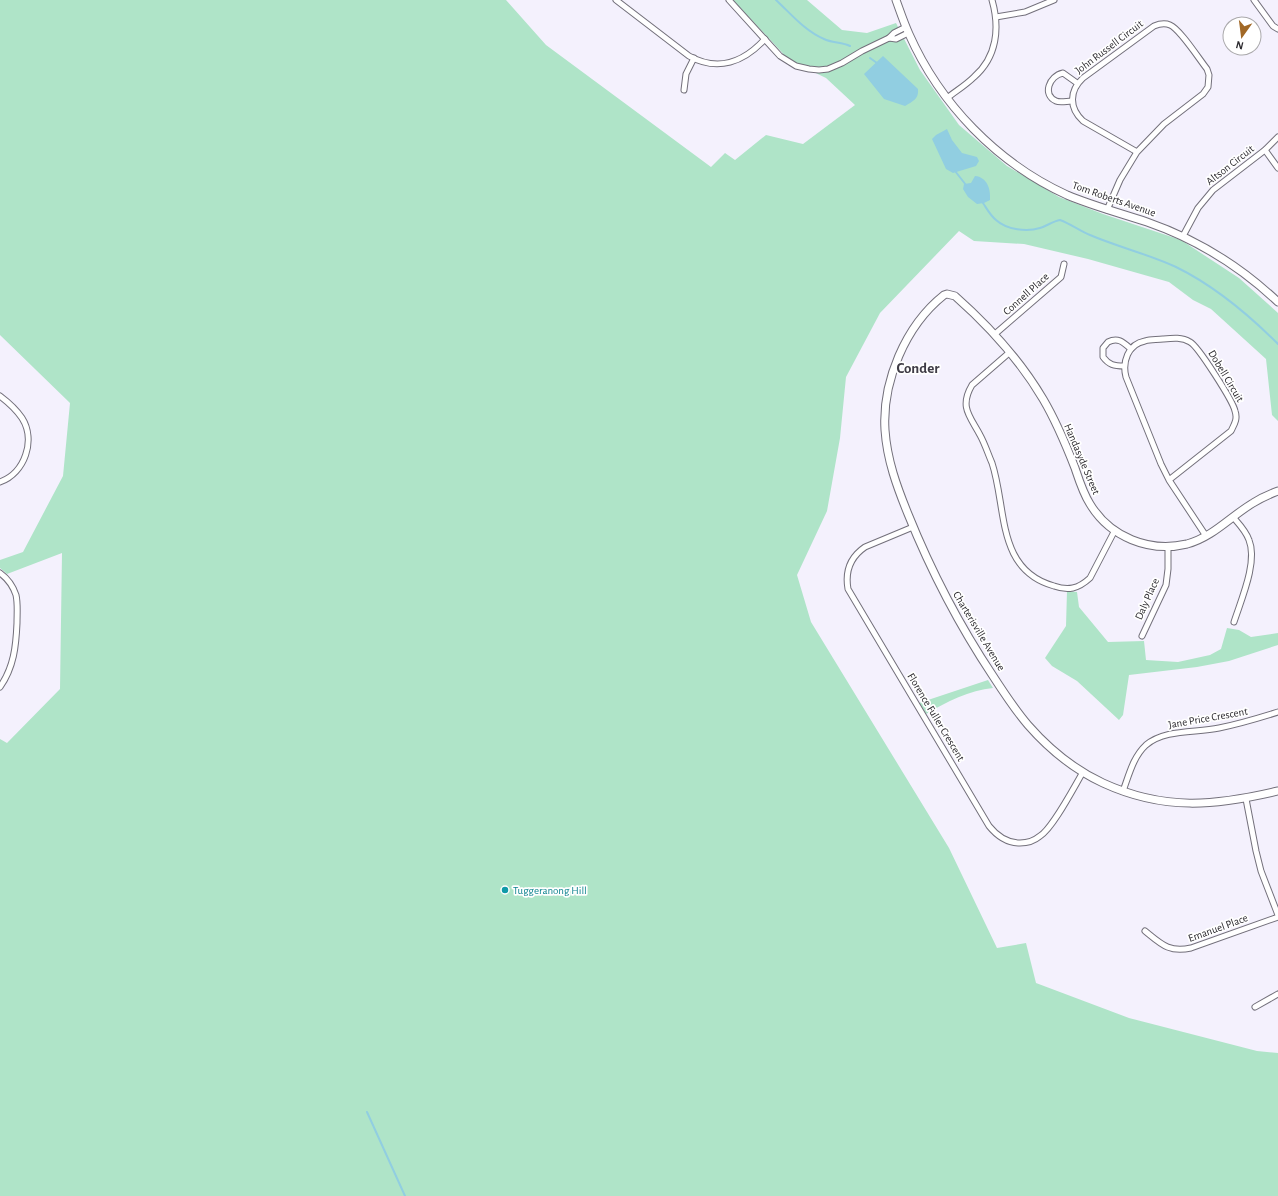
<svg xmlns="http://www.w3.org/2000/svg" width="1278" height="1196" font-family="'Alegreya Sans',sans-serif">
	<rect width="100%" height="100%" fill="#f4f1fd"/>
	<g fill="#afe4c8">
		<polygon points="0,0 506,0 546,45 711,167 725,153 735,160 766,135 803,144 855,105 826,78 789,60 733,0 807,0 842,30 867,33 896,23 920,70 959,125 1007,166 1059,197 1103,214 1181,240 1239,278 1278,313 1278,421 1272,415 1266,359 1211,309 1193,300 1169,282 1088,259 1024,244 974,241 959,231 880,313 846,377 840,438 827,511 797,575 811,622 949,848 997,948 1026,943 1036,983 1129,1018 1257,1051 1278,1053 1278,1196 0,1196 0,739 7,743 60,689 62,553 7,574 0,568 0,560 23,552 63,476 70,403 0,335"/>
		<polygon points="1067,591 1077,592 1079,607 1108,642 1144,641 1146,660 1178,662 1210,655 1221,649 1227,628 1239,630 1251,637 1278,633 1278,645 1229,661 1197,667 1129,675 1123,715 1119,720 1077,681 1052,666 1045,658 1066,626"/>
		<path d="M988,680l5,8c-23,2 -47,14 -67,26l-7,-11z"/>
	</g>
	<g fill="#91cee1">
		<path d="M883,56l35,33c1,10 -5,12 -13,17l-21,-7 -20,-25z"/>
		<polygon points="947,129 952,140 962,153 977,157 979,161 976,166 953,173 946,169 932,139 936,135"/>
		<path d="M975,176c12,1 16,13 15,24l-6,3 -7,1 -9,-7 -5,-8 1,-5 7,-1z"/>
	</g>
	<g fill="none" stroke-linecap="round" stroke-linejoin="round">
		<g stroke="#91cee1" stroke-width="2">
			<path d="M776,0c15,14 29,31 48,39 8,4 18,3 26,7"/>
			<polyline points="870,58 877,63"/>
			<polyline points="955,171 966,185"/>
			<path d="M983,203c4,6 7,12 13,17 11,10 31,12 44,8 7,-2 13,-7 20,-8 11,4 20,11 30,15 28,12 58,19 86,32 39,19 72,47 102,77"/>
			<polyline points="367,1112 405,1196"/>
		</g>
		<g stroke="#73707b" stroke-width="7">
			<g id="street">
				<path d="M616,0l73,56c29,16 55,6 76,-17"/>
				<polyline points="729,0 780,56 796,66 809,69 819,70 828,69 842,63 862,51 889,38 894,33 906,27"/>
				<polyline points="1254,0 1273,26 1278,29"/>
				<polyline points="996,17 1025,12 1054,0"/>
				<polyline points="889,38 896,39 908,33"/>
				<polyline points="684,90 686,74 694,58"/>
				<path d="M947,98c9,-7 19,-13 27,-21 23,-20 26,-49 18,-77"/>
				<path d="M1072,101c-5,0 -12,2 -16,0 -14,-6 -7,-25 7,-28l14,10"/>
				<polyline points="1265,150 1278,168"/>
				<path d="M1107,210l13,-30 17,-28 -54,-31c-14,-13 -14,-30 0,-43l71,-52c5,-2 11,-3 16,-1 10,4 29,34 37,44l2,6 -1,12 -5,7 -39,30 -27,28"/>
				<polyline points="1183,236 1198,208 1213,190 1265,150 1278,137"/>
				<polyline points="995,334 1061,277 1064,264"/>
				<path d="M1010,352l-38,33c-13,22 -2,31 8,50 5,9 8,19 12,28 15,45 4,107 62,123 14,5 24,3 36,-8l25,-48"/>
				<path d="M1124,366c-10,0 -15,-1 -21,-9v-9l5,-6c10,-5 15,0 23,7"/>
				<path d="M0,396c8,6 16,13 22,22 14,22 3,55 -22,64"/>
				<path d="M1169,480l-8,-16 -35,-87c-4,-15 2,-33 19,-36 6,-2 12,-1 18,-2 10,-1 19,-2 27,3 8,4 43,59 45,69 3,8 -1,14 -4,20l-62,49 37,56"/>
				<path d="M1233,517c6,7 13,14 16,23 9,22 -8,60 -15,82"/>
				<path d="M913,527l-48,20c-16,11 -20,25 -17,42l141,237c8,10 17,17 31,17 7,0 14,-2 20,-7 13,-8 34,-49 43,-64"/>
				<path d="M0,573c7,5 13,13 16,22 2,9 1,18 1,28 -1,23 -3,44 -17,64"/>
				<polyline points="1142,636 1166,585 1168,569 1168,546"/>
				<path d="M1123,791c6,-16 10,-34 23,-46 19,-16 49,-12 73,-17 20,-4 40,-10 59,-16"/>
				<polyline points="1246,799 1256,851 1261,871 1278,915"/>
				<path d="M1145,931c16,13 24,22 46,17l87,-31"/>
				<polyline points="1255,1007 1278,994"/>
			</g>
		</g>
		<g stroke="#73707b" stroke-width="9">
			<g id="secondary">
				<path d="M896,0c4,11 8,23 13,34 31,70 88,129 158,161 26,11 53,18 80,27 49,17 93,44 131,80"/>
				<path d="M1278,491c-8,3 -17,7 -25,12 -22,13 -40,34 -66,41 -38,9 -77,-7 -97,-40 -7,-11 -11,-24 -15,-36 -9,-23 -19,-47 -32,-69 -23,-39 -53,-72 -88,-103l-8,-2 -3,1c-39,31 -62,87 -59,135 2,30 12,57 23,84 23,57 51,111 85,162 11,17 22,34 35,49 21,24 47,45 75,58 61,28 112,23 175,8"/>
			</g>
		</g>
		<use href="#street" stroke="#fff" stroke-width="5"/>
		<use href="#secondary" stroke="#fff" stroke-width="7"/>
	</g>
	<circle fill="#0f9aa8" stroke="#fff" stroke-width="1.5" cx="505" cy="890" r="4"/>
	<g text-anchor="middle" dominant-baseline="central" stroke-width="3.5" stroke-linejoin="round" paint-order="stroke">
		<g font-size="11" fill="#2b292e" stroke="#fff">
			<text transform="translate(1109 47) rotate(-37)">John Russell Circuit</text>
			<text transform="translate(1230 165) rotate(-38)">Altson Circuit</text>
			<text transform="translate(1114 199) rotate(19)">Tom Roberts Avenue</text>
			<text transform="translate(1026 294) rotate(-42)">Connell Place</text>
			<text transform="translate(1226 376) rotate(59)">Dobell Circuit</text>
			<text transform="translate(1082 459) rotate(67)">Handasyde Street</text>
			<text transform="translate(1147 599) rotate(-66)">Daly Place</text>
			<text transform="translate(979 631) rotate(59)">Charterisville Avenue</text>
			<text transform="translate(936 717) rotate(59)">Florence Fuller Crescent</text>
			<text transform="translate(1208 718) rotate(-10)">Jane Price Crescent</text>
			<text transform="translate(1218 928) rotate(-20)">Emanuel Place</text>
		</g>
		<g font-size="11" fill="#0d838f" stroke="#fff" text-anchor="start">
			<text x="513" y="890">Tuggeranong Hill</text>
		</g>
		<g font-size="15" font-weight="bold" fill="#3f3c46" stroke="#fff">
			<text x="918" y="368">Conder</text>
		</g>
	</g>
	<g transform="translate(1242 36) rotate(194)"><circle r="19" fill="#ffffff" stroke="#aaa9ab"/>
	<path d="M0-3L7 15L0 10L-7 15Z" fill="#a16826"/>
	<text y="-6" font-size="11" font-weight="bold" text-anchor="middle" fill="#2b292e">N</text>
	</g>
</svg>
